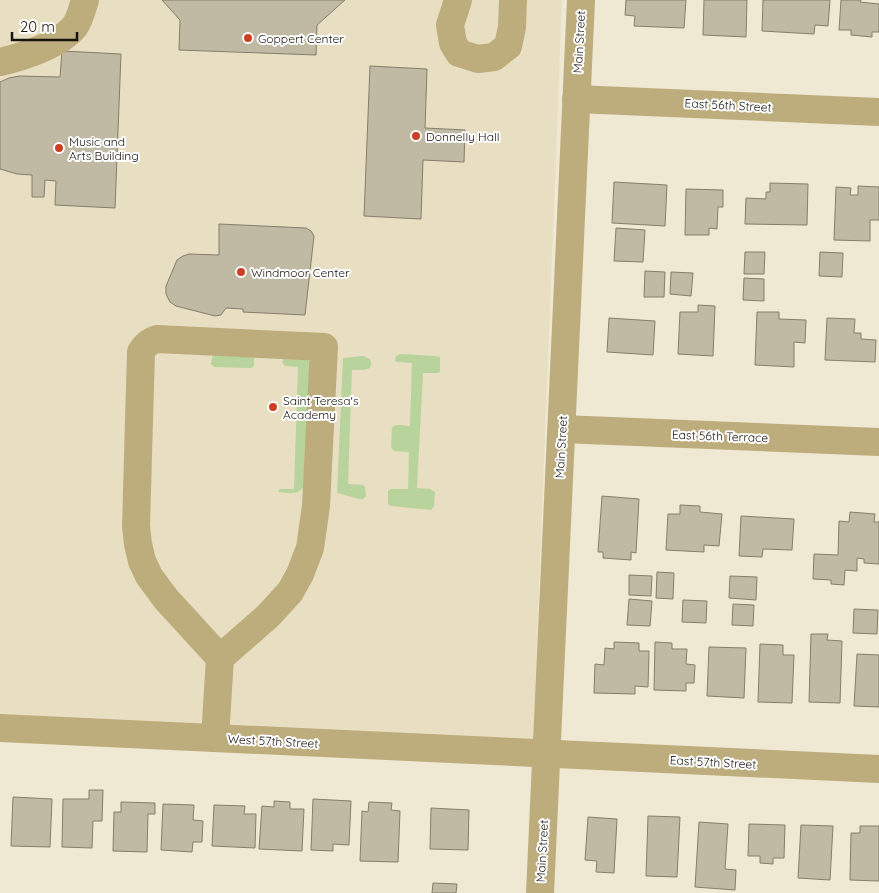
<svg xmlns="http://www.w3.org/2000/svg" width="879" height="893" font-family="Quicksand,sans-serif">
	<rect width="100%" height="100%" fill="#efe8d2"/>
	<polygon fill="#e8dec1" points="0,0 562,0 533,741 0,716"/>
	<g fill="#b9d39d">
		<polygon points="213,354 254,356 254,366 251,368 214,367 211,364"/>
		<path d="M401,354l34,2 5,1v15l-2,1h-15l-6,115 13,1 5,3 -1,14 -3,4 -40,-4 -3,-2v-13l2,-2h18l1,-37 -15,-1 -3,-4 1,-19c4,-5 12,-2 18,-2l2,-63 -14,-1 -3,-1 1,-5z"/>
		<path d="M363,356l7,3c5,14 -9,10 -18,11l-4,114 15,1 2,2 1,9 -3,3h-4l-22,-6 6,-135z"/>
		<path d="M284,358l23,1 3,2 -5,124c-7,11 -14,8 -26,7l-1,-1 2,-2h14l4,-122 -13,-1 -3,-4z"/>
	</g>
	<g fill="#c0b9a4" stroke="#847e6a">
		<polygon points="162,0 345,0 317,25 316,55 179,50 180,20"/>
		<polygon points="626,0 686,0 684,28 634,26 635,16 625,15"/>
		<polygon points="704,0 747,0 746,37 703,35"/>
		<polygon points="763,0 830,0 828,26 815,25 814,34 762,31"/>
		<polygon points="841,0 861,0 860,2 879,4 879,32 872,32 872,37 851,35 851,30 839,30"/>
		<polygon points="62,51 121,54 115,208 55,205 56,181 45,180 44,197 32,197 32,175 17,174 0,169 0,82 9,78 19,76 60,77"/>
		<polygon points="370,66 427,69 425,128 465,130 464,162 423,160 421,219 364,216"/>
		<polygon points="614,182 667,185 665,226 612,223"/>
		<polygon points="770,183 808,184 807,225 745,224 746,198 766,199 766,192 770,192"/>
		<polygon points="858,186 879,187 879,220 870,220 870,241 834,240 836,187 851,188 850,195 858,195"/>
		<polygon points="686,189 723,190 723,207 718,207 717,229 709,228 709,235 685,235"/>
		<polygon points="219,224 306,228 311,231 314,236 305,315 243,312 243,309 226,308 221,315 215,316 176,306 170,302 166,294 166,286 177,260 183,256 189,254 219,255"/>
		<polygon points="616,228 645,230 643,262 614,261"/>
		<polygon points="745,252 765,252 764,274 744,274"/>
		<polygon points="820,252 843,253 842,277 819,276"/>
		<polygon points="645,271 665,272 664,297 644,297"/>
		<polygon points="671,272 693,273 691,296 670,294"/>
		<polygon points="744,278 764,279 764,301 743,300"/>
		<polygon points="698,305 715,306 713,356 678,354 680,312 698,312"/>
		<polygon points="757,312 779,312 779,319 806,320 805,343 794,342 794,367 755,365"/>
		<polygon points="609,318 655,321 653,355 607,352"/>
		<polygon points="827,318 855,319 854,333 861,333 861,339 876,340 875,362 825,360"/>
		<polygon points="602,496 639,499 636,553 631,552 631,560 603,558 603,552 598,552"/>
		<polygon points="680,505 700,506 700,512 722,514 719,546 704,545 704,552 666,550 668,514 680,514"/>
		<polygon points="850,512 875,514 874,522 879,522 879,564 864,563 864,559 857,558 857,571 845,570 844,585 831,584 831,580 813,579 814,554 838,555 839,521 849,522"/>
		<polygon points="741,516 794,519 792,550 763,549 762,557 739,556"/>
		<polygon points="657,572 674,573 673,599 656,598"/>
		<polygon points="629,575 652,576 651,596 629,595"/>
		<polygon points="730,576 757,577 756,600 729,598"/>
		<polygon points="629,599 652,601 650,626 627,625"/>
		<polygon points="683,600 707,601 706,623 682,622"/>
		<polygon points="733,604 754,605 753,626 732,625"/>
		<polygon points="854,609 878,610 877,634 853,633"/>
		<polygon points="811,634 828,634 827,640 842,641 840,703 809,702"/>
		<polygon points="614,642 639,643 639,651 649,651 648,687 635,686 635,694 594,693 595,664 604,665 605,648 614,649"/>
		<polygon points="655,642 672,643 672,649 687,649 686,664 695,665 694,683 686,683 686,691 654,690"/>
		<polygon points="760,644 783,645 783,655 794,655 792,703 758,702"/>
		<polygon points="709,647 746,648 744,698 707,696"/>
		<polygon points="857,654 879,655 879,707 854,706"/>
		<polygon points="89,790 103,790 102,821 93,821 92,848 62,847 63,799 89,799"/>
		<polygon points="13,797 52,799 50,847 11,846"/>
		<polygon points="313,799 351,801 349,845 333,844 333,851 311,850"/>
		<polygon points="274,801 290,802 290,809 304,809 302,851 259,849 262,806 274,807"/>
		<polygon points="121,802 155,803 155,814 148,814 147,852 113,851 114,812 121,812"/>
		<polygon points="369,802 392,803 391,810 400,811 398,862 360,861 362,811 368,812"/>
		<polygon points="163,804 194,805 193,820 203,821 202,842 193,842 192,852 161,850"/>
		<polygon points="214,805 245,806 244,814 256,814 255,848 212,846"/>
		<polygon points="431,808 469,810 468,850 430,849"/>
		<polygon points="648,816 680,817 677,877 646,876"/>
		<polygon points="588,817 617,819 614,873 596,872 597,861 585,860"/>
		<polygon points="699,822 728,824 725,869 736,870 735,890 695,887"/>
		<polygon points="749,824 785,825 784,858 773,858 773,864 760,863 760,856 748,856"/>
		<polygon points="801,825 833,826 830,880 798,878"/>
		<polygon points="860,826 879,826 879,881 850,880 851,833 860,833"/>
		<polygon points="433,883 457,884 456,893 432,893"/>
	</g>
	<g fill="none" stroke-linecap="round" stroke-linejoin="round">
		<g stroke="#bdad7d" stroke-width="28">
			<polyline points="458,0 450,25 453,43 459,53 478,59 494,57 508,46 512,27 513,0"/>
			<path d="M0,62c22,-5 60,-17 75,-36 5,-7 7,-17 10,-26"/>
			<polyline points="576,99 879,112"/>
			<polyline points="562,429 879,442"/>
			<polyline points="0,728 879,769"/>
			<path d="M215,738l5,-80 48,-42 22,-24 10,-18 10,-26 6,-42 8,-159 -167,-8c-8,2 -12,6 -16,13l-5,174 2,18 4,17 7,15 17,23 54,59"/>
			<polyline points="540,893 581,0"/>
		</g>
	</g>
	<g fill="#ca4021" stroke="#fff" stroke-width="2">
		<circle cx="248" cy="38" r="5"/>
		<circle cx="416" cy="136" r="5"/>
		<circle cx="59" cy="148" r="5"/>
		<circle cx="241" cy="272" r="5"/>
		<circle cx="273" cy="407" r="5"/>
	</g>
	<g text-anchor="middle" dominant-baseline="central" stroke-width="4" stroke-linejoin="round" paint-order="stroke">
		<g font-size="12" fill="#16140c" stroke="#fff" text-anchor="start">
			<text x="258" y="38">Goppert Center</text>
			<text x="426" y="136">Donnelly Hall</text>
			<text x="69" y="141">Music and<tspan x="69" dy="14">Arts Building</tspan></text>
			<text x="251" y="272">Windmoor Center</text>
			<text x="283" y="400">Saint Teresa's<tspan x="283" dy="14">Academy</tspan></text>
		</g>
		<g font-size="12" fill="#16140c" stroke="#fff">
			<text transform="translate(579 42) rotate(-87)">Main Street</text>
			<text transform="translate(728 105) rotate(3)">East 56th Street</text>
			<text transform="translate(720 436) rotate(2)">East 56th Terrace</text>
			<text transform="translate(561 447) rotate(-87)">Main Street</text>
			<text transform="translate(273 741) rotate(3)">West 57th Street</text>
			<text transform="translate(713 762) rotate(3)">East 57th Street</text>
			<text transform="translate(542 851) rotate(-87)">Main Street</text>
		</g>
	</g>
	<path d="M12 32v8h65v-8" fill="none" stroke="#16140c" stroke-width="2.5"/>
	<text x="20" y="32" font-size="15" fill="#16140c" stroke="#ffffff" stroke-width="4" paint-order="stroke">20 m</text>
</svg>
